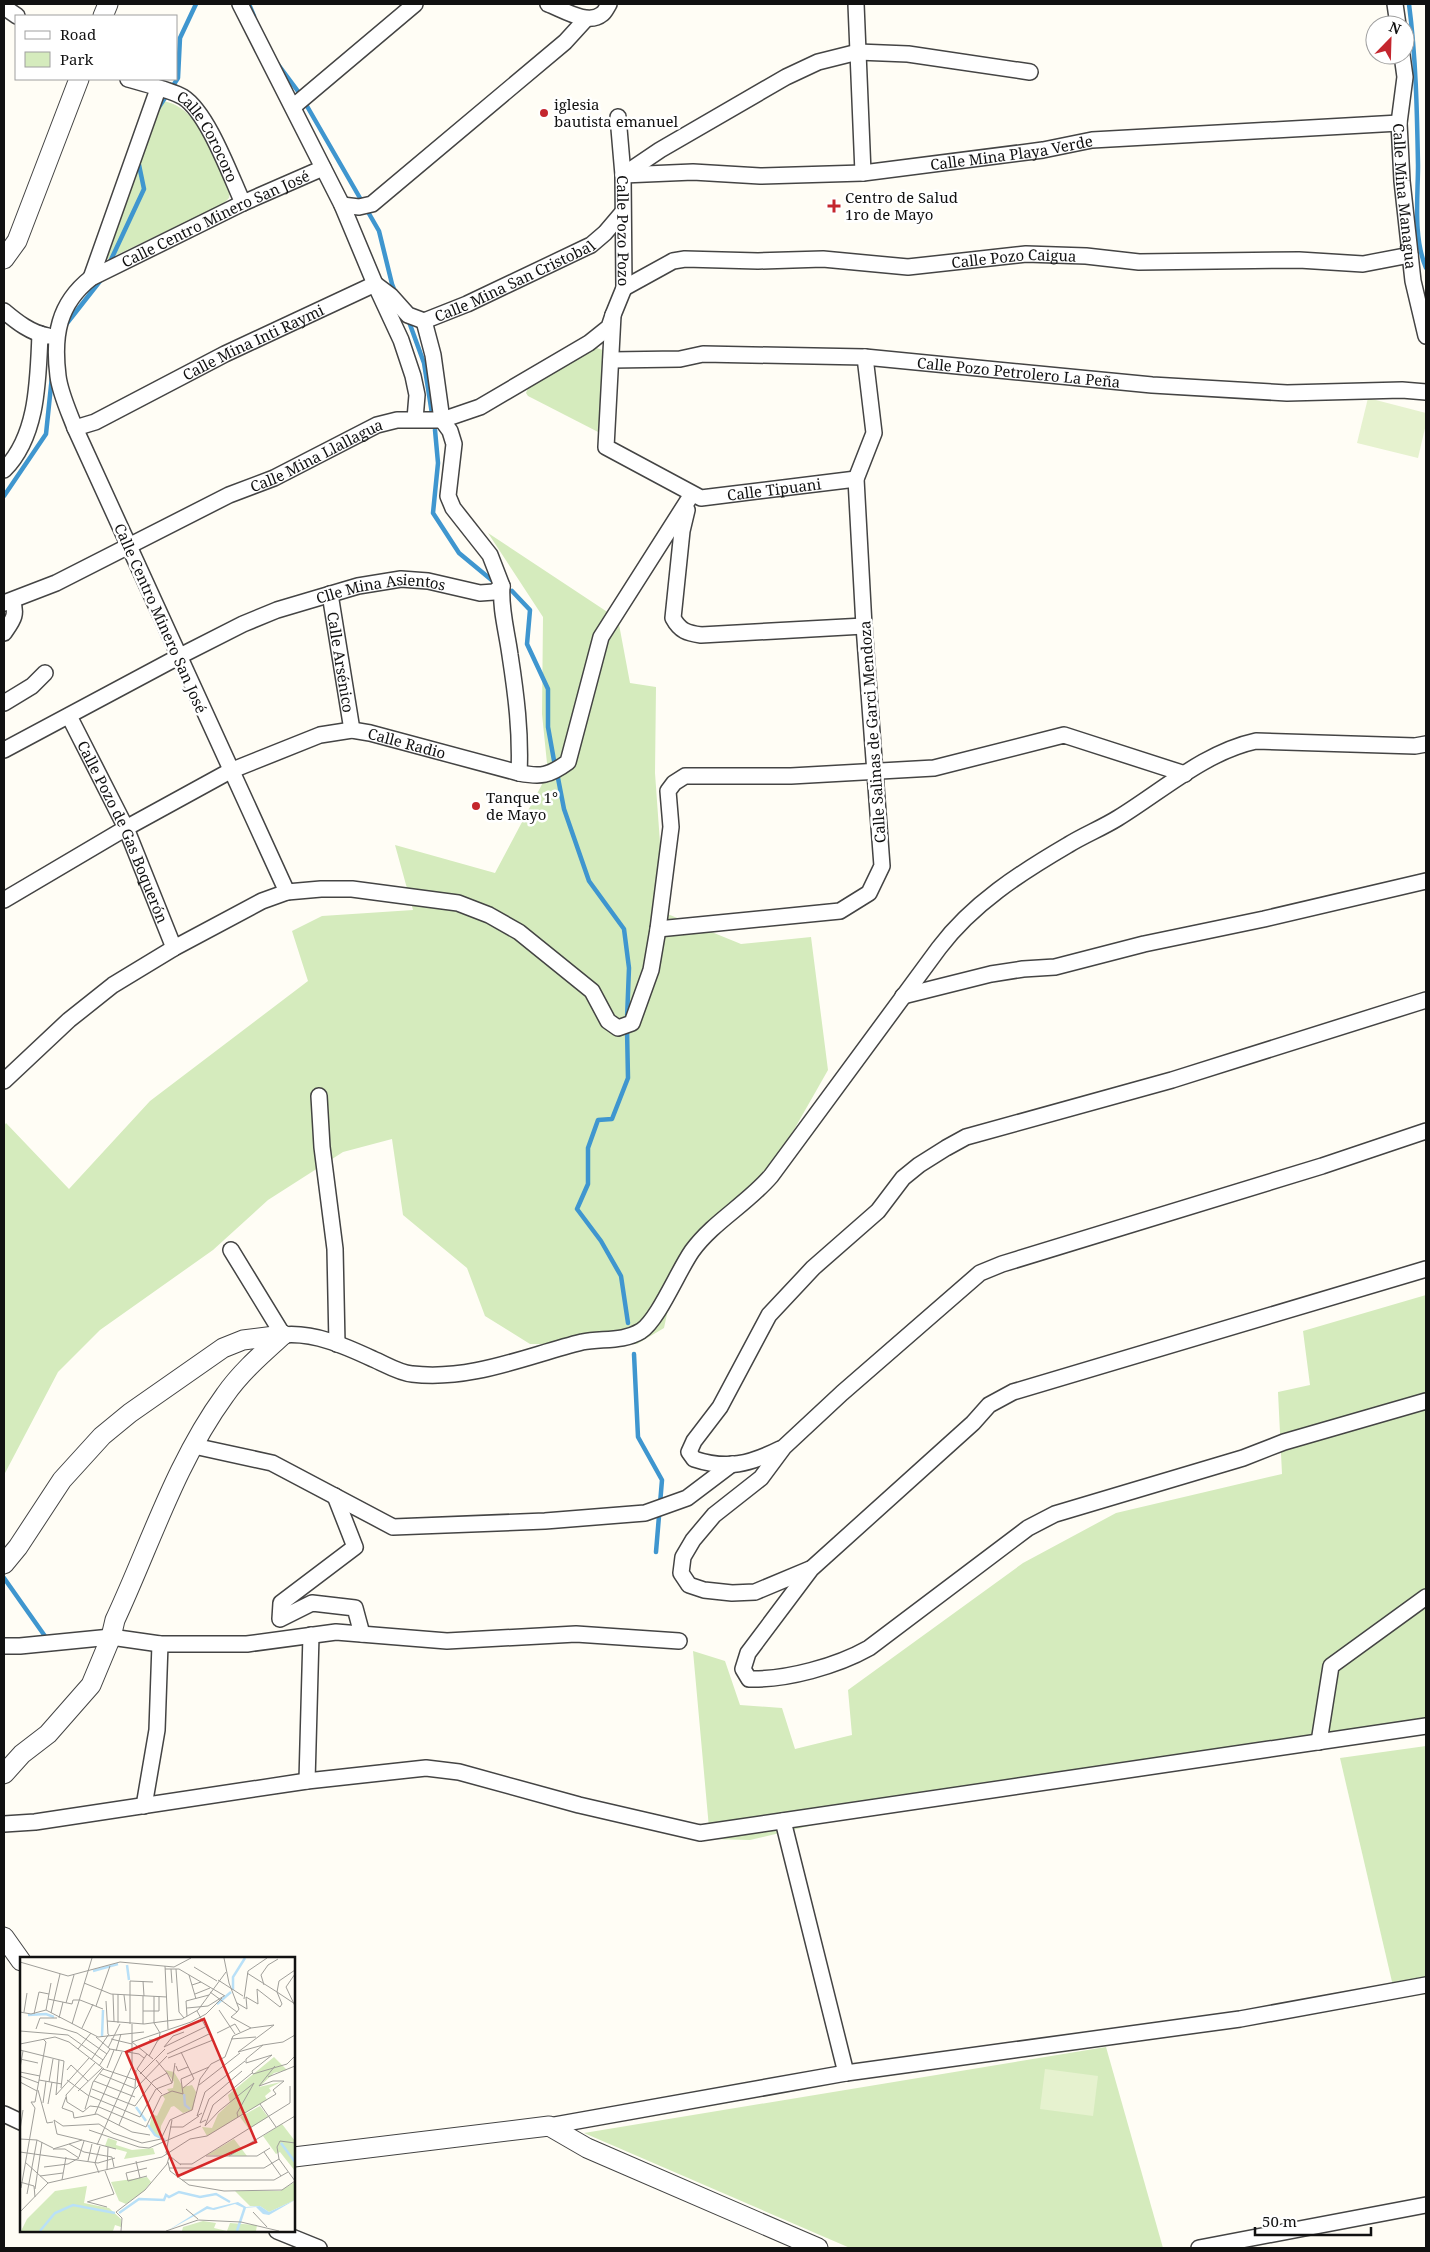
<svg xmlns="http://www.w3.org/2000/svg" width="1430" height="2252" font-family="'Noto Serif',serif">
	<rect width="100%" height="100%" fill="#fffdf5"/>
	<g fill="#d5ebbd">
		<path d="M163,101c37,6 52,58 67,89l-1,8 -6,6 -119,57z"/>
		<polygon points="597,348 608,352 604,435 528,396 526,393 528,388 591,349"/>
		<polygon points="488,533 618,619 630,683 656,687 655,773 665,913 741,944 811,937 828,1070 787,1142 725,1220 677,1267 664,1328 637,1344 530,1344 485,1316 467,1268 403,1215 392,1139 343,1152 268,1200 213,1250 100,1330 58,1372 4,1475 4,1126 6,1123 69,1189 150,1101 308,981 292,931 322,916 413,910 395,845 495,873 548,773 542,714 543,617"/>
		<polygon points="1426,1295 1426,1725 830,1821 750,1840 710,1839 693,1651 725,1661 740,1705 782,1708 795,1749 852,1735 848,1690 1023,1563 1116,1513 1282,1474 1278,1392 1310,1385 1303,1331"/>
		<polygon points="1426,1746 1426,1994 1396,1999 1340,1758"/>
		<polygon points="1106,2047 1163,2248 850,2248 584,2133"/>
	</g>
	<g fill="#e6f2cf">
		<polygon points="1368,398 1426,413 1426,424 1418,458 1357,443"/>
		<polygon points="1045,2069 1098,2076 1093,2116 1040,2109"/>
	</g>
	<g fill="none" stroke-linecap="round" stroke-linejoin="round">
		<g stroke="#3f96cf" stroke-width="4.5">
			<polyline points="249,4 254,16"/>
			<path d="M1409,4c7,54 8,107 9,161 0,33 -5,72 8,103"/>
			<polyline points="277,63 300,94 379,231 392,284 396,294"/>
			<polyline points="157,110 178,78 180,38 196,4"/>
			<polyline points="109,264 144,189 138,160"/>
			<polyline points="408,319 424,363 432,414"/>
			<polyline points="64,327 104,276"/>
			<polyline points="435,430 438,463 433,513 459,553 494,582"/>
			<polyline points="4,496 46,434 52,376"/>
			<polyline points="512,591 530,610 527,644 548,689 548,727 555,766"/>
			<polyline points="557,773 564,809 589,881 624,929 629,968 627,1019"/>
			<polyline points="627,1029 628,1078 612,1119 598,1120 588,1148 588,1184 577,1209 601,1241 621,1276 628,1323"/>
			<polyline points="634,1354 638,1437 662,1480 656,1552"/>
			<polyline points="4,1578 47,1639"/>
		</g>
		<g stroke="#444" stroke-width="18">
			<g id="minor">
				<polyline points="240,4 342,205 375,284 401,340 413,376 417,395 415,419"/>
				<path d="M548,4c14,5 40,22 54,10 3,-2 5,-7 7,-10"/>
				<polyline points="856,4 863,173"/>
				<polyline points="1395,4 1398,25"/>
				<polyline points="4,7 17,16"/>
				<path id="s1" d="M1402,55l3,22 -6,46 3,58 11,100 13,55"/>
				<path id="s2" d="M128,79c16,5 41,10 55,18 25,16 47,78 60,106"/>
				<polyline points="294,106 415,4"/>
				<path id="s3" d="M618,117l5,58 1,113 -11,27 -7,132 95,51 155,-19"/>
				<path id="s4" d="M623,175l70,-3 67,4 103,-3 180,-23 49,-10 307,-17"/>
				<polyline points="623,175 660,150 786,77 818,62 858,52 908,54 1030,72"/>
				<polyline points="342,205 359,207 372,204 565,42 586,19"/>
				<polyline points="91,278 158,89"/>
				<path id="s5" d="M624,288l49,-27 12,-2 73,2 65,-2 85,8 118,-13 60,2 53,6 160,-2 64,4 47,-9"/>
				<path d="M4,311c13,11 27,22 44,25"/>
				<path id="s6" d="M424,321l43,-17 124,-59 14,-12 17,-20"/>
				<path id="s7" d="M611,360l69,-1 23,-5 162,3 287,28 135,8 115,-3 24,2"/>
				<path id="s8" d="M75,428l20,-6 130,-68 150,-70 16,12 17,19 16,6"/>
				<path d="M4,470c34,-34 34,-90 36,-136"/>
				<path d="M687,510l-5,21 -9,87c7,13 14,15 28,17l163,-9"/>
				<path id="s9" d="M330,594l22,136"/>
				<path id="s10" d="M4,603l52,-20 173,-88 45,-17 103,-53 20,-5h45l38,-13 109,-64 20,-16 4,-12"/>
				<path d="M4,633c8,-12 14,-18 8,-32"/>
				<polyline points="4,703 32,686 45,673"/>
				<path id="s11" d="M69,716l57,112 48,120"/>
				<path id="s12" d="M4,750l176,-94 63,-32 34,-14 81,-24 43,-7 27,2 52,12 14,-1 8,-6 -12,-31 -37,-47 -5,-12 6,-52 -4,-13 -8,-11 -9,-65 -9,-34"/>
				<path d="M519,773c22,4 30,3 49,-11l33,-125 91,-143"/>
				<path id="s13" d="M287,892l-212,-464c-6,-16 -15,-35 -17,-52 -5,-40 0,-72 33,-98l152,-75 80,-35"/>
				<path id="s14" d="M4,900l122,-72 104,-57 90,-36 32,-5 18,3 149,40c2,-40 -3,-79 -9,-118 -3,-23 -10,-46 -8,-69"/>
				<polyline points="658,929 840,911 869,893 882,866 864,626 856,479 874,433 865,357"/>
				<polyline points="903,996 991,974 1023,969 1055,967 1144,944 1264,919 1426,881"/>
				<polyline points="4,1081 69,1020 113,985 174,948 262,901 287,892 321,889 352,889 458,903 489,915 519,932 592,991 608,1021 618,1028 632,1023 651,970 658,929 671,827 668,791 674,783 685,776 791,776 934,768 1064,735 1185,774"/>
				<polyline points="319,1096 322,1147 335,1249 337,1344"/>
				<path d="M231,1250l52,85c31,-3 62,11 90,24 12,5 26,14 39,15 59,7 114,-18 170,-32 20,-4 41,0 59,-11 17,-11 37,-60 51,-80 21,-29 55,-47 79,-75l168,-228c33,-44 81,-75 129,-103 16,-10 34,-17 50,-27 44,-27 87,-66 138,-77l159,5 11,-2"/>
				<path d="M1426,1269l-413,123 -24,13 -16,18 -162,146 -63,84 -5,16 6,10c38,1 88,-13 120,-31l159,-120 27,-14 188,-56 41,-16 142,-41"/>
				<polyline points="194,1446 272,1463 393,1527 545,1521 645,1513 687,1498 732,1464"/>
				<path d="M780,1449c-30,15 -53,21 -86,10l-5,-7 5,-11 26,-34 49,-92 44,-47 65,-57 25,-33 16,-13 27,-17 20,-11 206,-57 254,-80"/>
				<polyline points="335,1496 355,1547 281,1603 280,1619 312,1603 355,1608 362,1634"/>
				<polyline points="810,1569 755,1592 732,1593 704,1590 689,1585 681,1573 683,1557 693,1540 714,1515 761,1478 784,1447 842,1393 980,1273 1002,1264 1322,1166 1426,1131"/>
				<polyline points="4,1646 20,1646 111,1637 160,1644 247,1644 336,1632 447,1641 576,1634 679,1641"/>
				<polyline points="1319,1742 1331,1666 1426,1597"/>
				<polyline points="307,1781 311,1635"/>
				<polyline points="144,1806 157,1730 160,1644"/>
				<polyline points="783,1821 846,2073"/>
				<polyline points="4,1824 35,1822 307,1781 426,1768 459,1772 579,1805 700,1833 1426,1726"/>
				<polyline points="4,2114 21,2122"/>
				<polyline points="549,2126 846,2073 1240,2019 1426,1985"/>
				<polyline points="277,2231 319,2248"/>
				<polyline points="1199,2248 1426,2205"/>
			</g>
		</g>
		<g stroke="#444" stroke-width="21">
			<g id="tertiary">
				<polyline points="103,16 108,4"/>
				<polyline points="4,259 17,241 79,79"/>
				<polyline points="4,1564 18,1547 62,1480 102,1436 130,1413 223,1348 243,1340 283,1335"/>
				<path d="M4,1774l18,-20 26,-20 43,-49 20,-48 4,-17c35,-75 61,-158 110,-225 16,-23 37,-41 58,-60"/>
				<polyline points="4,1937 21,1961"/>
				<polyline points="294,2157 549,2126 587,2148 818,2248"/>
			</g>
		</g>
		<use href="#minor" stroke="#fff" stroke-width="15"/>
		<use href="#tertiary" stroke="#fff" stroke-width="19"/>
	</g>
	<g fill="#c4262e" stroke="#fff" stroke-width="2">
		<circle cx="544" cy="113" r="5"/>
		<path d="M831.5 198.5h5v5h5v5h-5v5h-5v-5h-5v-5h5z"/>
		<circle cx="476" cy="806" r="5"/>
	</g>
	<g text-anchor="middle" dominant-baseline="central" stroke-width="5" stroke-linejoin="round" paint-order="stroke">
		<g font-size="15" fill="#111" stroke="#fff" text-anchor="start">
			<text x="554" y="104">iglesia<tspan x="554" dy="17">bautista emanuel</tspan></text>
			<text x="845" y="197">Centro de Salud<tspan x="845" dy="17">1ro de Mayo</tspan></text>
			<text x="486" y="797">Tanque 1°<tspan x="486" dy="17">de Mayo</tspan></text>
		</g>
		<g font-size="15" fill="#111" stroke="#fff">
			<text stroke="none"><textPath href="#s2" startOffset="105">Calle Corocoro</textPath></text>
			<text stroke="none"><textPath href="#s4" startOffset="390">Calle Mina Playa Verde</textPath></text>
			<text stroke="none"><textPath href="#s1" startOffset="142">Calle Mina Managua</textPath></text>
			<text stroke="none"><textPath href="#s13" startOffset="812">Calle Centro Minero San José</textPath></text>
			<text stroke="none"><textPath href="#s3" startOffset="114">Calle Pozo Pozo</textPath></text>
			<text stroke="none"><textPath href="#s5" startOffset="398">Calle Pozo Caigua</textPath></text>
			<text stroke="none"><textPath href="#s6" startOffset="99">Calle Mina San Cristobal</textPath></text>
			<text stroke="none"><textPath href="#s8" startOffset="198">Calle Mina Inti Raymi</textPath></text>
			<text stroke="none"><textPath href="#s7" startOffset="409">Calle Pozo Petrolero La Peña</textPath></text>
			<text stroke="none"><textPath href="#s10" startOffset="346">Calle Mina Llallagua</textPath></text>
			<text stroke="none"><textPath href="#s3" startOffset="514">Calle Tipuani</textPath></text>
			<text stroke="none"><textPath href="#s12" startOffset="414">Clle Mina Asientos</textPath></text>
			<text transform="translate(161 618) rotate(66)">Calle Centro Minero San José</text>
			<text stroke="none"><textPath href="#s9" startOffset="69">Calle Arsénico</textPath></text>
			<text transform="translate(872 732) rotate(-94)">Calle Salinas de Garci Mendoza</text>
			<text stroke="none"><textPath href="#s14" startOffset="446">Calle Radio</textPath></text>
			<text stroke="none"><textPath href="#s11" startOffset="128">Calle Pozo de Gas Boquerón</textPath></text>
		</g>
	</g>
	<g transform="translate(20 1957)">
		<rect width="275" height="275" fill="#fffdf5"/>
		<path d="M254,100l13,13 -13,3 -15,14 22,-5 -12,6 2,3 -6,5 2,4 -60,36 -5,-9 10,1 6,-14 12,-11 -2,-8zM145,113l9,2 9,15 9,-2 4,7 -3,18 -10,3 -9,-7 -3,1 -10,19 -1,12 -11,-9 3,-15 5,2 8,-17 -2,-3 6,-4 -2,-3 6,-1 1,-6zM240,149l8,11 -19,12 -9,-12zM262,167l13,17v30l-15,-19 -4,2 -13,-18zM88,181l9,3 -1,4 16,5 21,-2 2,6 -31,5 3,-7 -22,-6zM214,182l13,17 -40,-1zM127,220l4,5 -7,9 -18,13 -7,-3 -8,-19zM275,225v18l-26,12 -9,-6h-10l-15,-15h45zM67,229l-3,17 25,5 12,11v8l-6,-2 -2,6h-92l6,-12 28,-28zM183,264l13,2 -2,5 13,3 3,-8 27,2 -1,6h-74l1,-4z" fill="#d5ebbd"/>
		<path d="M275,243l-26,15 -6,-1 -7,-7 -12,1 -9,-4 -21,6 -7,-1 -40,22 40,-25 6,2 25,-6 8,5 14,-1 9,6z" fill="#b9e0f7"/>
		<path fill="none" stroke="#b9e0f7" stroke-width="2.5" d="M107,8l2,15M73,14l25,-7M213,33v-13l12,-19M197,47l14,-12M8,58l18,-1 8,3M82,80l1,-27M164,137l1,11 5,4M116,150l10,14M128,168l7,10 10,5M261,186l14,19M99,256l20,-14 25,1 2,-5 3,2 10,-5 21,5 16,-3 14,8M20,274l15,-18 18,-8 42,8M217,274l8,-24"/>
		<path fill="none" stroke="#a09f9a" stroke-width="1" d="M204,1l5,25 10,26 -2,3M0,5l48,14 52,-14 54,5 17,-9M145,9l3,63M174,10l23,14M145,12h6l1,14M151,12h8l22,13M156,12l3,43 5,6M227,16l30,19 2,-11 16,-11M275,17l-9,13 9,19M169,18l7,24M198,23l25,16M123,24l1,15M64,26l27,11 56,3M172,28l9,-3 24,14M244,28l-3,-10 7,-10 10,-6M190,35l27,20M93,37l1,28M98,37v29M175,37l15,-6M104,38l2,16M123,39v28M28,42l24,5 1,-4h7l23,9M224,42l4,-28 19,-13M86,44l2,33M46,46l8,-28M217,46l10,6 -1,-12 12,7 -1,-15 23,18 2,-3 -5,-12 18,12M76,49l14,-40M167,51l21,-2 16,-10M26,53l52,27 46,-5M26,53l5,-27M199,53l16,24M123,54h16v-15M0,55l11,2 15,-4M4,55l3,-19M31,56l9,-39M14,57l5,-22 10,2M167,59l-1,-15 23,-6M39,61l4,-16M87,64l37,3 38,-5 16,-9 28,-38M24,66l33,10 30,21M52,67l20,-66M110,67v-43l23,1M62,71l11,-24M16,72l4,-11h17M0,74l48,4 35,25M197,76l18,-9 5,8M76,80l14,12 29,5 5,4M91,82l21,5M211,82l25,-2M129,83h10l1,-7 -6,-10v-27M112,85l59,-20 15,-8 16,-16M112,85l21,17M0,87l35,-7 14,5 35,27M243,88l20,-3 12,-7M144,90l41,-20M144,90l9,-11 11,-4M88,91l12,-24M58,92l13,-16M0,93l44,11 -3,27M96,94l5,-17M161,95l13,27 -11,9M218,95l25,-7 -17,14v4l26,-8 -20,16 1,3 34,-10 8,-8M218,95l36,-27 -23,3M127,97l-10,15 25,25M147,97l42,-20M129,99l9,-16M148,101l45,-18 -16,-29M0,102l18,4M39,103l-3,35 33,-37M71,103l18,-26M79,109l11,-17M156,109l2,5 10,-4M0,111l3,-17M87,111l7,-18M47,113l4,-5 17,16M0,115l20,4M80,117l34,14M120,117l25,-25M0,119l19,7M248,120l27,-11M19,123l23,4M47,123l22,16M74,124l41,16M0,125l17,9M29,125l4,-23M152,126l3,-20M179,128l41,-32M72,132l43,17 18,-25 14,-8 -11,-13M115,132l32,-33M18,133l9,33 6,-1M58,134l24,-23M70,139l50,21 16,-28 16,-6 -5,-10M46,140l-4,11 11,4 1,6 23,-4 35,18 18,3M23,146l3,-22M28,147l4,-22M240,147l16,23M65,152l8,-27 10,-13 33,11M63,155l7,-6 9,1 47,20 15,-31 11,-5 11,3 -2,-15 28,-12M63,155l-16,-10 -1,-7 29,-32M182,156l-5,3 8,-24 40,-31M75,157l27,-62M218,160l-1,-4 17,-30 -35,28 -14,15 8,-21 39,-32M186,163l-6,3 9,-24 33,-28M99,168l16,-37 1,-18M150,170h13l16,-11M0,173l3,-20M69,173l50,17 10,1 52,-22M0,182l17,1 16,8M62,183l34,9M49,187l15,8 28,5 2,10M77,188l35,-79v-42M0,195l78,11 17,-5M244,195l17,24M146,196l6,-33M146,196l15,12M186,199h51l13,-8M209,199l66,-40M59,200l5,-16M68,204l4,-17M116,204l4,17M5,205l23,21M148,205l2,9 19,14 35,6 58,-1 13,-9 -16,-22 -2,-12 3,-6 15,2M160,207h12l98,-61v-17M24,210l24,-3 11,-6 -14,-9h-12l29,-9 -25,-6 -3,-14 9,6 36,-2 14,9 29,10 19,-4 9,-19 22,-10 8,-31 11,-15 14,-7 8,-21 18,-8 -20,-11 6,-5M127,211l-21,5 2,8 19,-5M149,211h95l15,-9M87,213l1,-23M79,216l-4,-10 5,-17M20,219l23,-3M42,223l4,-23M162,223h92l14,-8M0,225l14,4 1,11M1,231l14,-80 -4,-6h4l11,-60 -3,-3M15,232l7,-47M7,237l10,-54M67,245l27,-8 -9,-23M68,245l19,5M166,252l12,10M0,255l28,-29 114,-26 28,-18 17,-3 69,-42 -3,-4 11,-9h-11l-14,5 16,-20M233,255l14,15M101,274l1,-13 -6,-6 29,-22 22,-26 2,-7M146,274l32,-11 43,2 38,9"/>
		<path fill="#d62828" fill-opacity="0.15" stroke="#d62828" stroke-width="2.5" d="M184,62l52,123 -78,34 -52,-124z"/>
		<rect width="275" height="275" fill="none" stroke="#111" stroke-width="2.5"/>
	</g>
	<rect width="1430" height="2252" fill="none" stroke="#111111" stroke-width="10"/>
	<rect x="15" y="15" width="162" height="65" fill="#ffffff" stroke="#a0a0a0"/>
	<rect x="25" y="31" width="25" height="8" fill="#ffffff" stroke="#a0a0a0"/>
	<text x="60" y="40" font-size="15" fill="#111111">Road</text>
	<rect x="25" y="52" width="25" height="15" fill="#d5ebbd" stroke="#a0a0a0"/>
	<text x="60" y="65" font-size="15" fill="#111111">Park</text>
	<g transform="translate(1390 40) rotate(23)"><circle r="24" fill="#ffffff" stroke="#a0a0a0"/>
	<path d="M0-4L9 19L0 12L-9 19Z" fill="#c4262e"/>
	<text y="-8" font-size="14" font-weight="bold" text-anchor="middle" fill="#111111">N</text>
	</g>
	<path d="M1255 2227v8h116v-8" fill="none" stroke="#111111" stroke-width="2.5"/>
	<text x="1262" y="2227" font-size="15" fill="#111111" stroke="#ffffff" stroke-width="4" paint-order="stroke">50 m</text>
</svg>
